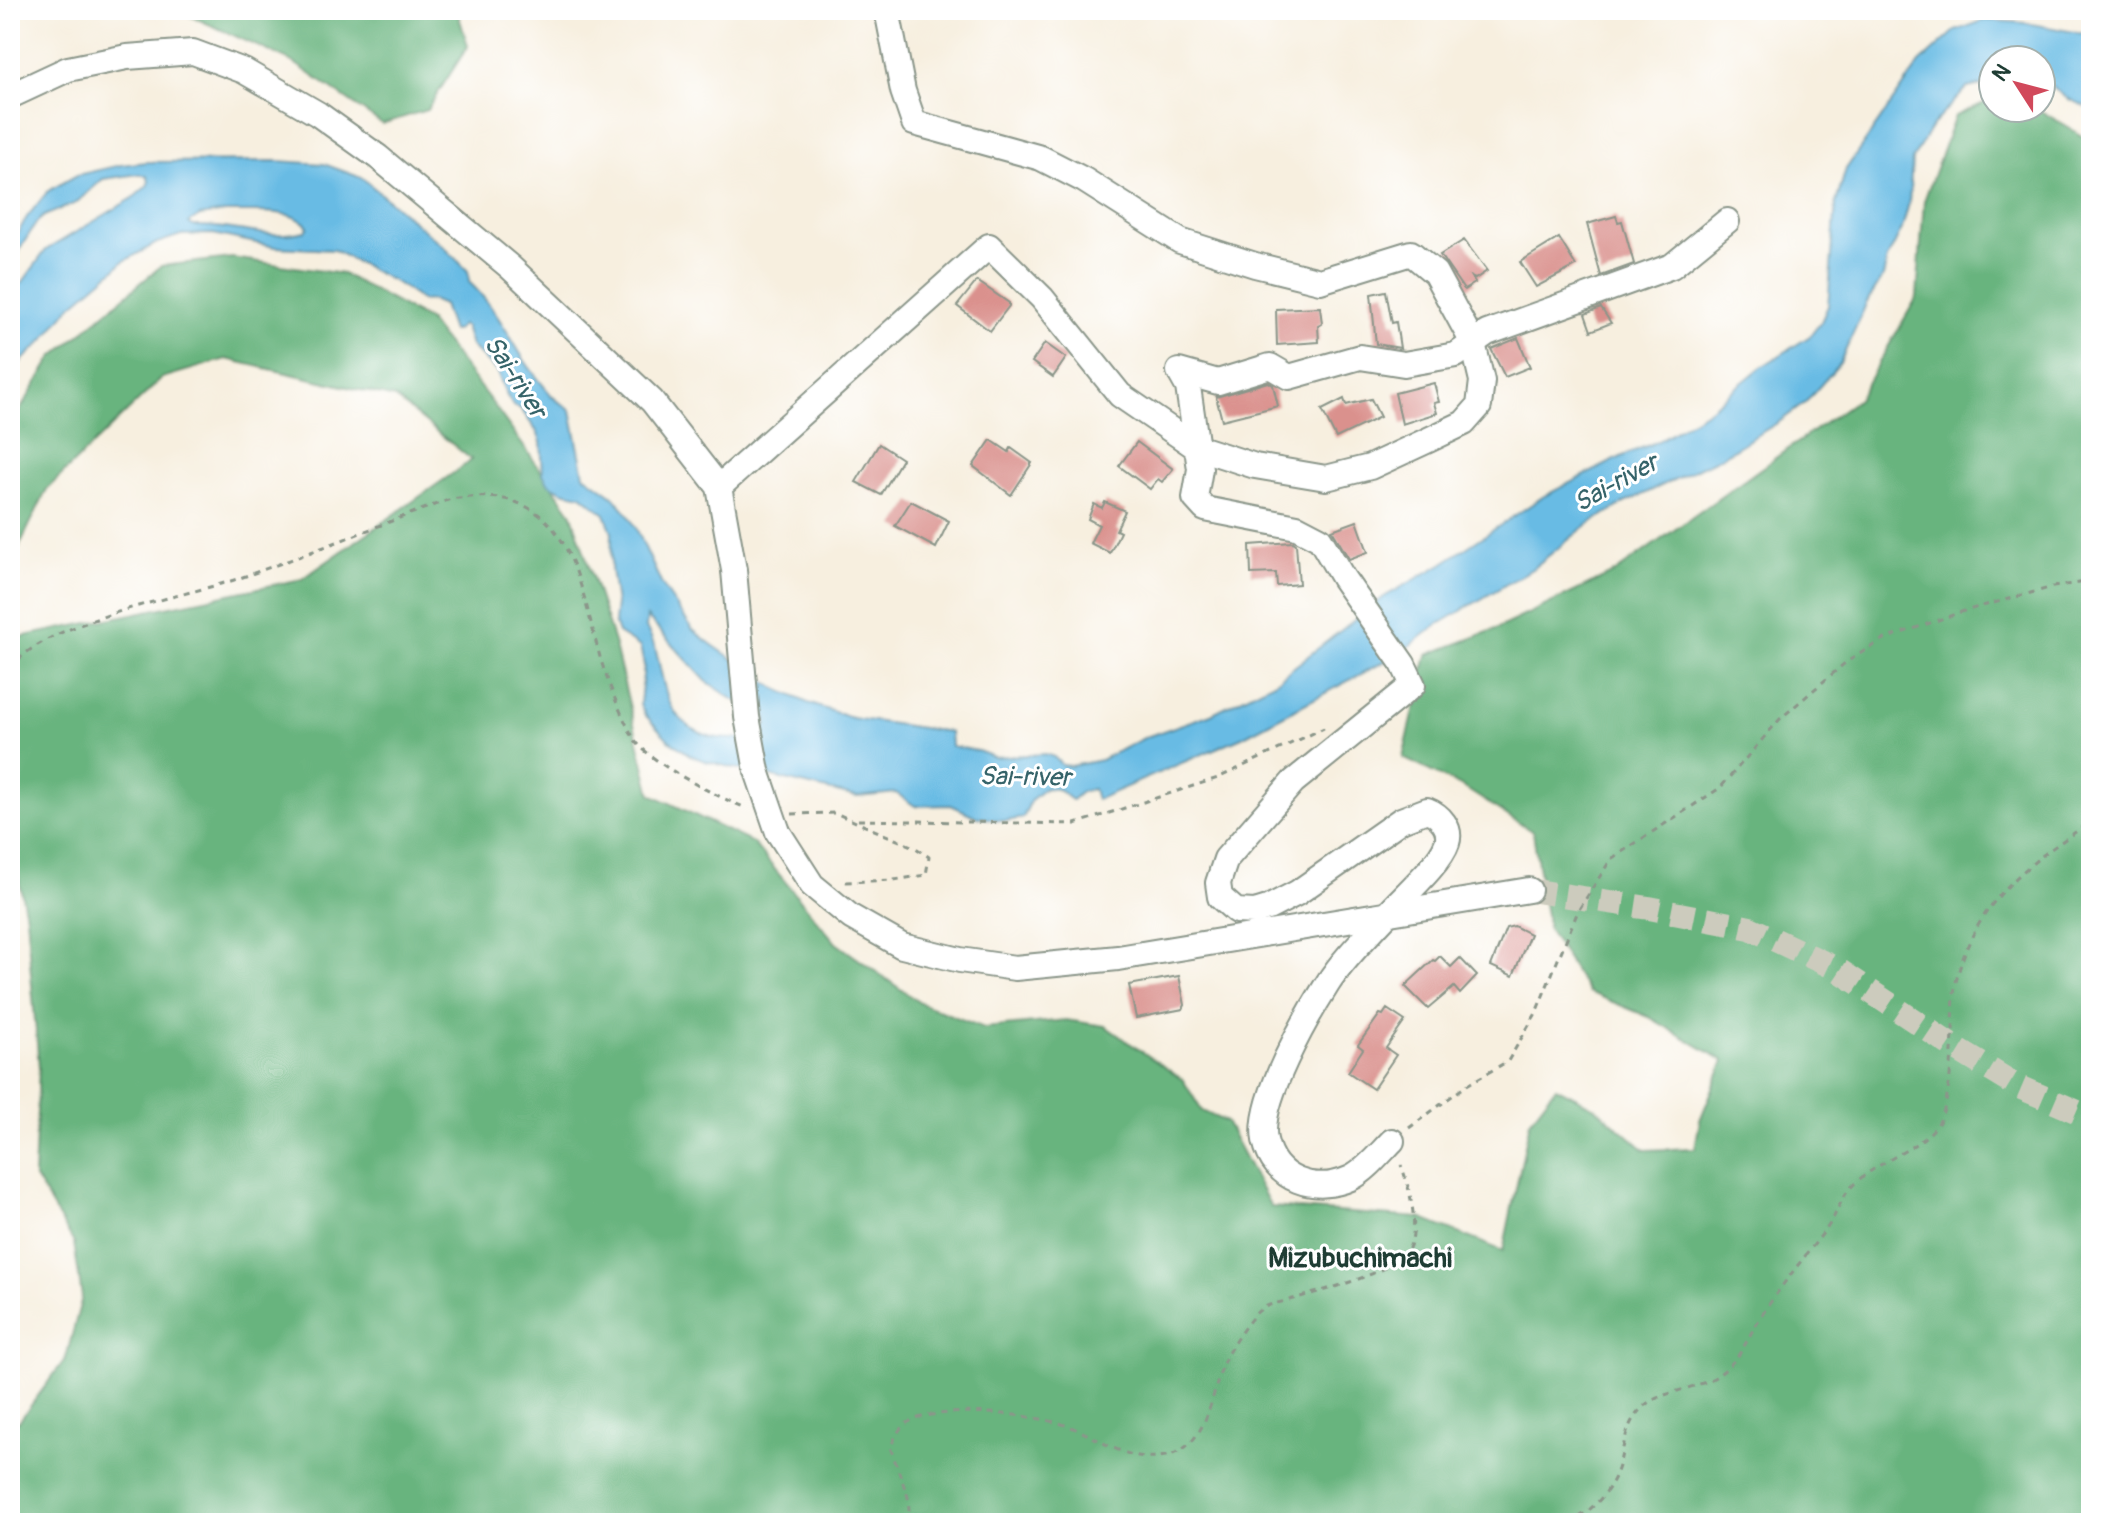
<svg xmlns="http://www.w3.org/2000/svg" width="2101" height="1533" font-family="Pangolin,sans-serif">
	<rect width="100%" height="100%" fill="#fff"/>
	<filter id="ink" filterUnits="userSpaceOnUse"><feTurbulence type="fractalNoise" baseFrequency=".0125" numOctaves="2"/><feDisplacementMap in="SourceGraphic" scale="16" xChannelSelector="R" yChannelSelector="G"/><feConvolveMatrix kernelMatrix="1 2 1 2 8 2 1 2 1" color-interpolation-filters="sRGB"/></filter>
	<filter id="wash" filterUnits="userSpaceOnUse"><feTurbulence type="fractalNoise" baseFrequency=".006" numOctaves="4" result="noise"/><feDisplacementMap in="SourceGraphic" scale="32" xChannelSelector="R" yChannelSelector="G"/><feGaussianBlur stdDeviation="1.8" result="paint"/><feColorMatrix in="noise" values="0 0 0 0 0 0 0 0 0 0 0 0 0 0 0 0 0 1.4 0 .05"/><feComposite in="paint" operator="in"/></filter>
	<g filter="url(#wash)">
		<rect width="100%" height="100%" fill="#f7efdf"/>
		<g fill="#67b47e" stroke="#437859" stroke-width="2">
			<polygon points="177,10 457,10 468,46 427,110 382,124 293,62"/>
			<polygon points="1993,99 1993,108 2036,108 2091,141 2091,1523 10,1523 10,1426 20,1420 66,1358 82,1297 74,1243 34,1176 39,1067 26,916 10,835 10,639 302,579 472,460 395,398 226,359 162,378 47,489 15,555 10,591 10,426 53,357 161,266 232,258 343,274 428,320 493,404 571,512 614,642 651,794 753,843 836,943 920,1003 984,1028 1066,1020 1105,1026 1183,1080 1202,1111 1226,1122 1271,1207 1420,1218 1503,1251 1530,1121 1556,1087 1595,1107 1645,1150 1695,1148 1700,1120 1724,1061 1649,1017 1588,992 1548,929 1533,832 1463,787 1403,758 1427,655 1496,629 1614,573 1858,399 1917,297 1924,201 1955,116"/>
		</g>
		<path fill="#68bbe4" stroke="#447c8c" stroke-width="2" fill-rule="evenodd" d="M1985,20l41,3 65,12v27h-5v2l5,6v39l-23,-10 -27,-20v-19h-48v23l-26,5 -34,36 -21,36 -3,43 -7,26 -15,30 -4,18 -17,27 -26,59 -35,40 -26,19 -62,37 -94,45 -36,21 -55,44 -98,58 -33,26 -159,84 -146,63 -3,-11 -12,3 -9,8 -15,-11 -12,-1 -14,12 -8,18 -17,3 -29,-4 -26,-12 -36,1 -19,-13 -39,4 -152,-36 -15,-6 -21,-15 -24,-25 -5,-11 4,-39 -4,-18 -22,-14 -4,-11 2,-18 -5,-35 1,-37 -7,-18 -24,-19 -19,-4 -13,-7 -6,-10 -2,-32 -4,-10 -16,-23 -8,-3 -6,-10 -10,-24 -26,-26 -6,-19 -3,-2 -7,6h-3l-9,-26 -12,-5 -9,1 -22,-16 -66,-35 -59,-3 -62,-13 -32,1 -24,8 -33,18 -54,46 -26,33 -34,32v-91l5,5 7,-3 24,-33 87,-52 14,-12 2,-5 -2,-5 -8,-2 -36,5 -27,24 -32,13 -7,6 -16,25 -11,29v-30l17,-29 21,-26 29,-16 44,-10 26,-3 131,-1 46,3 38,14 80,67 26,26 1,11c23,21 39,52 56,79 8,12 18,24 27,35 5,6 13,8 19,14l13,65 29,21 13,15 10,17 26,57 31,45 18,14 64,44 33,15 44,15 98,14 1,14 27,5 16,6 52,-3 8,3 8,8 9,1 30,-6 45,-23 65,-23 65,-33 108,-84 58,-33 102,-68 79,-40 35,-15 52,-32 50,-41 50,-32 11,-14 7,-16 8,-103 10,-34 74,-106 35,-32zM225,212c24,1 66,-5 83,14l-3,5c-41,10 -73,-7 -112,-5l-4,-3 11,-7zM647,617l59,64 28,19 32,15 1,8 -5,11c-21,5 -41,8 -61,-1 -48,-21 -32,-68 -55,-105z"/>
		<g id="blocks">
			<g fill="#da918d">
				<polygon points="1616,216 1618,222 1622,221 1634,264 1601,276 1587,224"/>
				<polygon points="1559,238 1576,266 1536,287 1520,262"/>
				<polygon points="1464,240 1487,271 1475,279 1471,277 1475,283 1464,290 1440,255"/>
				<polygon points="977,281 1009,303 1009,306 990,331 957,306"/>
				<polygon points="1386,291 1392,323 1396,322 1400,348 1376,344 1371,294"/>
				<polygon points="1320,307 1322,324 1318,326 1319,342 1277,345 1276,309"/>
				<polygon points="1601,308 1611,323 1591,331 1585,314"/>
				<polygon points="1518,338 1530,367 1505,377 1491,349"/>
				<polygon points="1045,343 1066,358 1053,377 1032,362"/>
				<polygon points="1268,382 1273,385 1278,406 1222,420 1216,397"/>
				<polygon points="1434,383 1439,402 1434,403 1437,413 1402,424 1395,393"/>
				<polygon points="1344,399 1346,405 1371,399 1380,417 1336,438 1322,410"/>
				<polygon points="991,440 1009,452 1011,448 1032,463 1011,495 973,466"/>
				<polygon points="1137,442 1173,469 1162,482 1158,479 1150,489 1119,466"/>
				<polygon points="879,444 902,459 881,495 856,482"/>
				<polygon points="911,501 949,521 936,548 895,526"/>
				<polygon points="1105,502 1125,511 1116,530 1120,532 1110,553 1090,543 1099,525 1088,519 1094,504 1102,508"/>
				<polygon points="1357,521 1368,552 1349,559 1332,530"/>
				<polygon points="1293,542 1296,544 1299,584 1277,586 1276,573 1251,574 1250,545"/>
				<polygon points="1514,926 1530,934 1513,976 1491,966 1506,928"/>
				<polygon points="1440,956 1451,967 1460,958 1477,976 1460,994 1454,987 1428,1009 1405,986 1433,960 1435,961"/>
				<polygon points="1179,976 1185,1005 1183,1009 1136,1018 1129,985"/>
				<polygon points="1387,1009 1405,1021 1386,1048 1396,1055 1373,1089 1348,1072 1363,1049 1358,1045 1380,1014 1383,1015"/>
			</g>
		</g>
	</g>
	<g filter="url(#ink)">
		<use href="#blocks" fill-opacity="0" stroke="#8b968a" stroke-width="2"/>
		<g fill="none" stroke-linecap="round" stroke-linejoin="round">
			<polyline stroke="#cccbbd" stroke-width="24" stroke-dasharray="24 12" stroke-linecap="butt" points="1529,890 1649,908 1750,928 1837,969 1958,1050 2017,1086 2080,1113 2091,1116"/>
			<g stroke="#8b968a" stroke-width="28">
				<g id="minor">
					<polyline points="10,96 68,69 127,57 193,52 244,71 318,114 378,157 510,267 652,401 719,487 734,570"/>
					<polyline points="719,487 989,246 1042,298 1120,395 1196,447 1255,466 1326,478 1370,467 1424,442 1464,423 1479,406 1482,381 1473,343 1435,273 1411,253 1320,281 1255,265 1180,241 1084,180 1041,158 914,123 903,91 887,10"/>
					<polyline points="778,832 812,885 851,917 902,946 960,960 1015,968 1118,958 1529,890"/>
					<path d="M1392,1141c-12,12 -26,30 -41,37 -36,16 -77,3 -86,-38 -8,-38 42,-124 63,-157 16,-25 40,-48 60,-70 15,-17 52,-49 59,-70 5,-15 -7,-28 -20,-33l-26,10 -104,73 -29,15 -13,4 -19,-1 -16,-14 -2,-14 8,-24 67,-77 120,-97 -10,-21 -60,-86 -23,-39 -23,-12 -92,-18 -10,-11 5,-29 -12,-82 -9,-16 39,11 52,-16 19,11 71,-20 44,7 52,-9 31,-22 185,-67 55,-45"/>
				</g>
			</g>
			<g stroke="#8b968a" stroke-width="3" stroke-dasharray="6 6" stroke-linecap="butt">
				<path d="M10,669c34,-48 168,-71 224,-89 73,-25 144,-55 217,-81 117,-18 125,71 149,158 6,21 22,61 33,80 15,26 85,60 113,71"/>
				<polyline points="792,814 835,813 916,848 929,857 926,875 894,880 844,882"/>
				<polyline points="858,820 1075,824 1218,778 1324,728"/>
				<polyline points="10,828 10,855"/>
				<polyline points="1409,1128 1467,1085 1508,1061 1535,1015 1578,911 1611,859 1720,788 1780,719 1845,663 1882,640 1964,611 2053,587 2091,581"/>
				<path d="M910,1523l-2,-26 -18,-50c4,-6 7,-15 12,-20 24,-25 136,-13 166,-1 32,11 53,34 90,31 51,-4 52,-62 67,-98 4,-10 26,-43 35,-49 7,-6 20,-7 29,-10 26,-7 109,-28 120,-52 11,-22 0,-62 -8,-83"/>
				<path d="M1569,1523c22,-11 43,-32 50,-57 6,-23 6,-43 25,-60 16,-15 58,-17 77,-33 23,-19 23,-30 38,-53 20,-33 45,-62 68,-92 9,-12 12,-26 21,-37 21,-28 74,-41 91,-69 11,-20 13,-67 14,-90 1,-17 -1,-37 4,-54 19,-77 72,-116 134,-156"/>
			</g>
			<use href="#minor" stroke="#fff" stroke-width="24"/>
			<g stroke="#8b968a" stroke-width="28" stroke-linecap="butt">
				<polyline id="minor-bridge" points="734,570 747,717 757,771 778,832"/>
			</g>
			<use href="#minor-bridge" stroke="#fff" stroke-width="24"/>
		</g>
	</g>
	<g text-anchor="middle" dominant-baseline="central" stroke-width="6" stroke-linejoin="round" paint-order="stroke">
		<g font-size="26" font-style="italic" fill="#356369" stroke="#fff">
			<text transform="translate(515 377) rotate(57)">Sai-river</text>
			<text transform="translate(1616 483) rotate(-29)">Sai-river</text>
			<text transform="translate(1025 777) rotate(1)">Sai-river</text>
		</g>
		<g font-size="28" font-weight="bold" fill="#1f3d34" stroke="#fff">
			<text x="1360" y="1258">Mizubuchimachi</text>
		</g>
	</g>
	<rect width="2101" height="1533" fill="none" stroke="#fff" stroke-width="40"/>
	<g transform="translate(2017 84) rotate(306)"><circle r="38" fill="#ffffff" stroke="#a5b1ae" stroke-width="2"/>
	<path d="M0-6L14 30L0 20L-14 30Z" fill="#d1495b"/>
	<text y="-12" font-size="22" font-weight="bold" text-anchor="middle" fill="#1f3d34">N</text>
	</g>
</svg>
